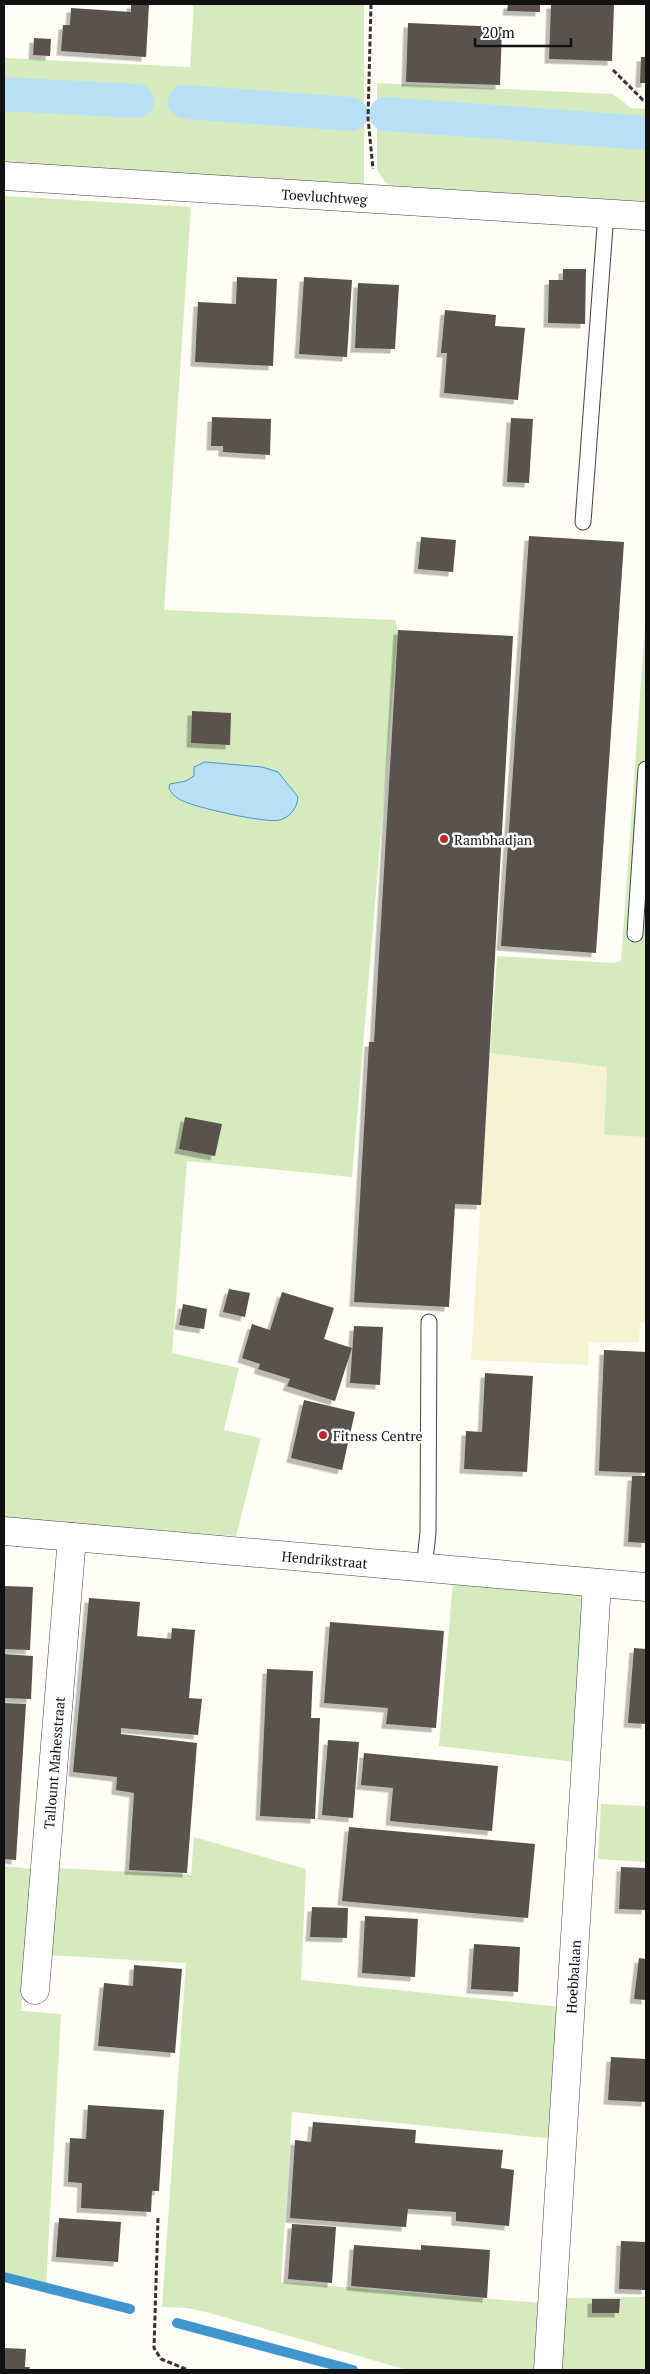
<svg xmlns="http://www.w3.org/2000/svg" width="650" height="2374" font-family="'PT Serif',serif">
	<defs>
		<filter id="shadow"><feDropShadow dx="-4.5" dy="4.5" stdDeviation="0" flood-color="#0004"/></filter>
	</defs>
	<rect width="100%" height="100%" fill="#fffdf5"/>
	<polygon fill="#f6f3d4" points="490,1053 607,1067 604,1135 646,1137 646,1323 640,1323 639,1342 589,1342 588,1365 471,1360"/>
	<g fill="#d5ebbd">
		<polygon points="194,4 364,4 364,187 4,166 4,58 190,67"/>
		<polygon points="377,83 613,94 631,108 646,109 646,204 394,186 386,183 377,170"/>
		<polygon points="4,196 191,207 164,610 395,620 398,630 352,1177 187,1161 172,1353 239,1368 224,1430 261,1438 236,1536 4,1518"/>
		<polygon points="646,611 646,1137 604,1135 607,1067 490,1053 497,956 614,963 621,961"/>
		<polygon points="453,1580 575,1590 584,1598 576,1762 439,1746"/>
		<polygon points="601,1804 646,1806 646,1862 598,1859"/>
		<polygon points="194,1837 306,1869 301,1980 561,2007 554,2139 292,2112 281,2282 542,2303 537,2370 407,2370 210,2313 187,2308 162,2307 186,1963 47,1955 55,1868 191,1875"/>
		<polygon points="4,1866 33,1869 21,2011 61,2014 46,2287 4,2277"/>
		<polygon points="646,2297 646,2370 558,2370 563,2298"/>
	</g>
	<path fill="#b9e0f7" stroke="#3f96cf" d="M205,762l57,5 16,5 20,25c-1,11 -7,19 -18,23 -12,4 -89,-13 -101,-21 -5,-3 -8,-6 -10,-11l1,-4 16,-3 8,-5v-9z"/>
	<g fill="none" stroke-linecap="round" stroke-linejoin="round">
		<g stroke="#3f96cf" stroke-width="10">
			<polyline points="4,2277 130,2309"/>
			<polyline points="177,2323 353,2370"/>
		</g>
		<g stroke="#b9e0f7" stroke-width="34">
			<polyline points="4,94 137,101"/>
			<polyline points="185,102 351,114"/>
			<polyline points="386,114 646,133"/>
		</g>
	</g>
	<g fill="#5a524d" filter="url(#shadow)">
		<polygon points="131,4 149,4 146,57 61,51 63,25 70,25 71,8 131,12"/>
		<polygon points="508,4 540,4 540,12 507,11"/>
		<polygon points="551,4 614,4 612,61 549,59"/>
		<polygon points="408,23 502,27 500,85 406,82"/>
		<polygon points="34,38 51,39 50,56 33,55"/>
		<polygon points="641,57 646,57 646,83 640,83"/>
		<polygon points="563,269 586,269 585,324 548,323 549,280 563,280"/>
		<polygon points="237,277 277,279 273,366 195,362 198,302 236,304"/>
		<polygon points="304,277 352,280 347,357 299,354"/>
		<polygon points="358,283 399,285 395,349 355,348"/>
		<polygon points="445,310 496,315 495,326 525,328 518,400 444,393 447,353 441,353"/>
		<polygon points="212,417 271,419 270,455 223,452 223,446 211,446"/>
		<polygon points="511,418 533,419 529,483 507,482"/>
		<polygon points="529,536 624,542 596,953 501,946"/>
		<polygon points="421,537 456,540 453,572 418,569"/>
		<polygon points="398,630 513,636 481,1205 455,1204 449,1307 354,1302 369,1042 374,1042"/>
		<polygon points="192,711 231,713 230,745 191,743"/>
		<polygon points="185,1117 222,1124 215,1156 179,1149"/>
		<polygon points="229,1289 250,1293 245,1317 223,1312"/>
		<polygon points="282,1292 334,1308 324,1339 352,1348 335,1401 287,1386 290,1379 258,1369 260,1364 242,1358 252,1324 270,1330"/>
		<polygon points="183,1304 207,1309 204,1329 179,1325"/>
		<polygon points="354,1326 383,1327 380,1385 350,1383"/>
		<polygon points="604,1350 646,1352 646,1473 599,1471"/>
		<polygon points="485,1373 533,1376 527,1472 464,1469 466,1431 482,1432"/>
		<polygon points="304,1400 355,1412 342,1470 291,1458"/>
		<polygon points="632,1476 646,1476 646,1543 628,1542"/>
		<polygon points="4,1586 33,1587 30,1650 4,1649"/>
		<polygon points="89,1598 140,1602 137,1636 171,1639 172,1628 195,1630 189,1698 202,1699 198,1735 121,1728 121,1734 197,1743 187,1873 129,1870 134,1793 116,1790 117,1777 73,1772"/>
		<polygon points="330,1622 444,1631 436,1728 386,1724 388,1708 324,1703"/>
		<polygon points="634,1648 646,1649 646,1724 628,1723"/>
		<polygon points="4,1654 33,1656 31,1699 4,1698"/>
		<polygon points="267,1669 313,1671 311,1718 320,1718 315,1819 260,1816"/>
		<polygon points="4,1703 26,1704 16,1860 4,1859"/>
		<polygon points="328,1740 359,1742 353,1818 322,1815"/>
		<polygon points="364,1753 498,1766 492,1831 390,1821 393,1788 361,1785"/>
		<polygon points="349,1827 535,1844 528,1918 342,1901"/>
		<polygon points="621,1867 646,1868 646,1910 619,1909"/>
		<polygon points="312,1907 348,1908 347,1938 310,1937"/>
		<polygon points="365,1916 418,1919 415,1977 362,1973"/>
		<polygon points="474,1944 520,1947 518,1992 471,1989"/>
		<polygon points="639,1958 646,1959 646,2000 634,1999"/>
		<polygon points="134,1965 182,1969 175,2053 98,2046 104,1983 133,1986"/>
		<polygon points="611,2057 646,2059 646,2102 608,2100"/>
		<polygon points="88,2105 164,2110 159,2191 152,2191 151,2212 81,2208 82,2183 68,2182 70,2138 86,2139"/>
		<polygon points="313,2122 416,2130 415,2143 503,2150 501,2168 514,2170 509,2226 456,2221 456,2212 408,2209 406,2227 290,2218 295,2140 311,2142"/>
		<polygon points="59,2218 121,2222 118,2262 56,2257"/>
		<polygon points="292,2224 336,2227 332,2283 288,2279"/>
		<polygon points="621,2241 646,2242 646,2290 619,2289"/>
		<polygon points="354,2245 421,2250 421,2245 490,2250 487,2298 351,2286"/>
		<polygon points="592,2299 620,2299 619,2313 592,2313"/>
		<polygon points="4,2348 26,2349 25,2367 30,2367 29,2370 4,2370"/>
	</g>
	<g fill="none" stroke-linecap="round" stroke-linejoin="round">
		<g stroke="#444" stroke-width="17">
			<g id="service">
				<polyline points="583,522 606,213"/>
				<polyline points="635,934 646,769"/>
				<polyline points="424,1568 428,1533 429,1322"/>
			</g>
		</g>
		<g stroke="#444" stroke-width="29">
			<g id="minor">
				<path id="s1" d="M4,176l642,40"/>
				<path id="s2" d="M35,1990l37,-453"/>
				<path id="s3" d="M548,2370l49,-786"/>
			</g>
		</g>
		<g stroke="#444" stroke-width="29">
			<g id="tertiary">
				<path id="s4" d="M4,1531l642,56"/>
			</g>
		</g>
		<g stroke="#333" stroke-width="3" stroke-dasharray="5 2.5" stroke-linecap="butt">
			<polyline points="371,4 368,118 373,169"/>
			<polyline points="613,70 643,100 646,100"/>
			<polyline points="158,2218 154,2348 161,2359 188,2370"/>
		</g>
		<use href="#service" stroke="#fff" stroke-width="15"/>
		<use href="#minor" stroke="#fff" stroke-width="28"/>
		<use href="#tertiary" stroke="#fff" stroke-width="28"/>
	</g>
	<g fill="#c4262e" stroke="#fff" stroke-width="2">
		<circle cx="444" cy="839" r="5"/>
		<circle cx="323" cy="1435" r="5"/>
	</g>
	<g text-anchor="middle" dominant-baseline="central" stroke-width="5" stroke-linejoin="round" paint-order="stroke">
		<g font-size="14" fill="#111" stroke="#fff">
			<text stroke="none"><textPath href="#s1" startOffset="321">Toevluchtweg</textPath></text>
			<text stroke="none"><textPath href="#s4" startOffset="322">Hendrikstraat</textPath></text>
			<text stroke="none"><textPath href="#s2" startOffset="228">Tallount Mahesstraat</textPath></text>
			<text stroke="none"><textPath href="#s3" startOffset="394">Hoebbalaan</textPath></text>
		</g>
		<g font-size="14" fill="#111" stroke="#fff" text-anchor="start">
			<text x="454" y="839">Rambhadjan</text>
			<text x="333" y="1435">Fitness Centre</text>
		</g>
	</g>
	<rect width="650" height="2374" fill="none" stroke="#111111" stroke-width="10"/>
	<path d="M475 38v8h96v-8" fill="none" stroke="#111111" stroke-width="2.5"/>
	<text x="482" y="38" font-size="15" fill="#111111" stroke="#ffffff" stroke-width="4" paint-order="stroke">20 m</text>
</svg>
